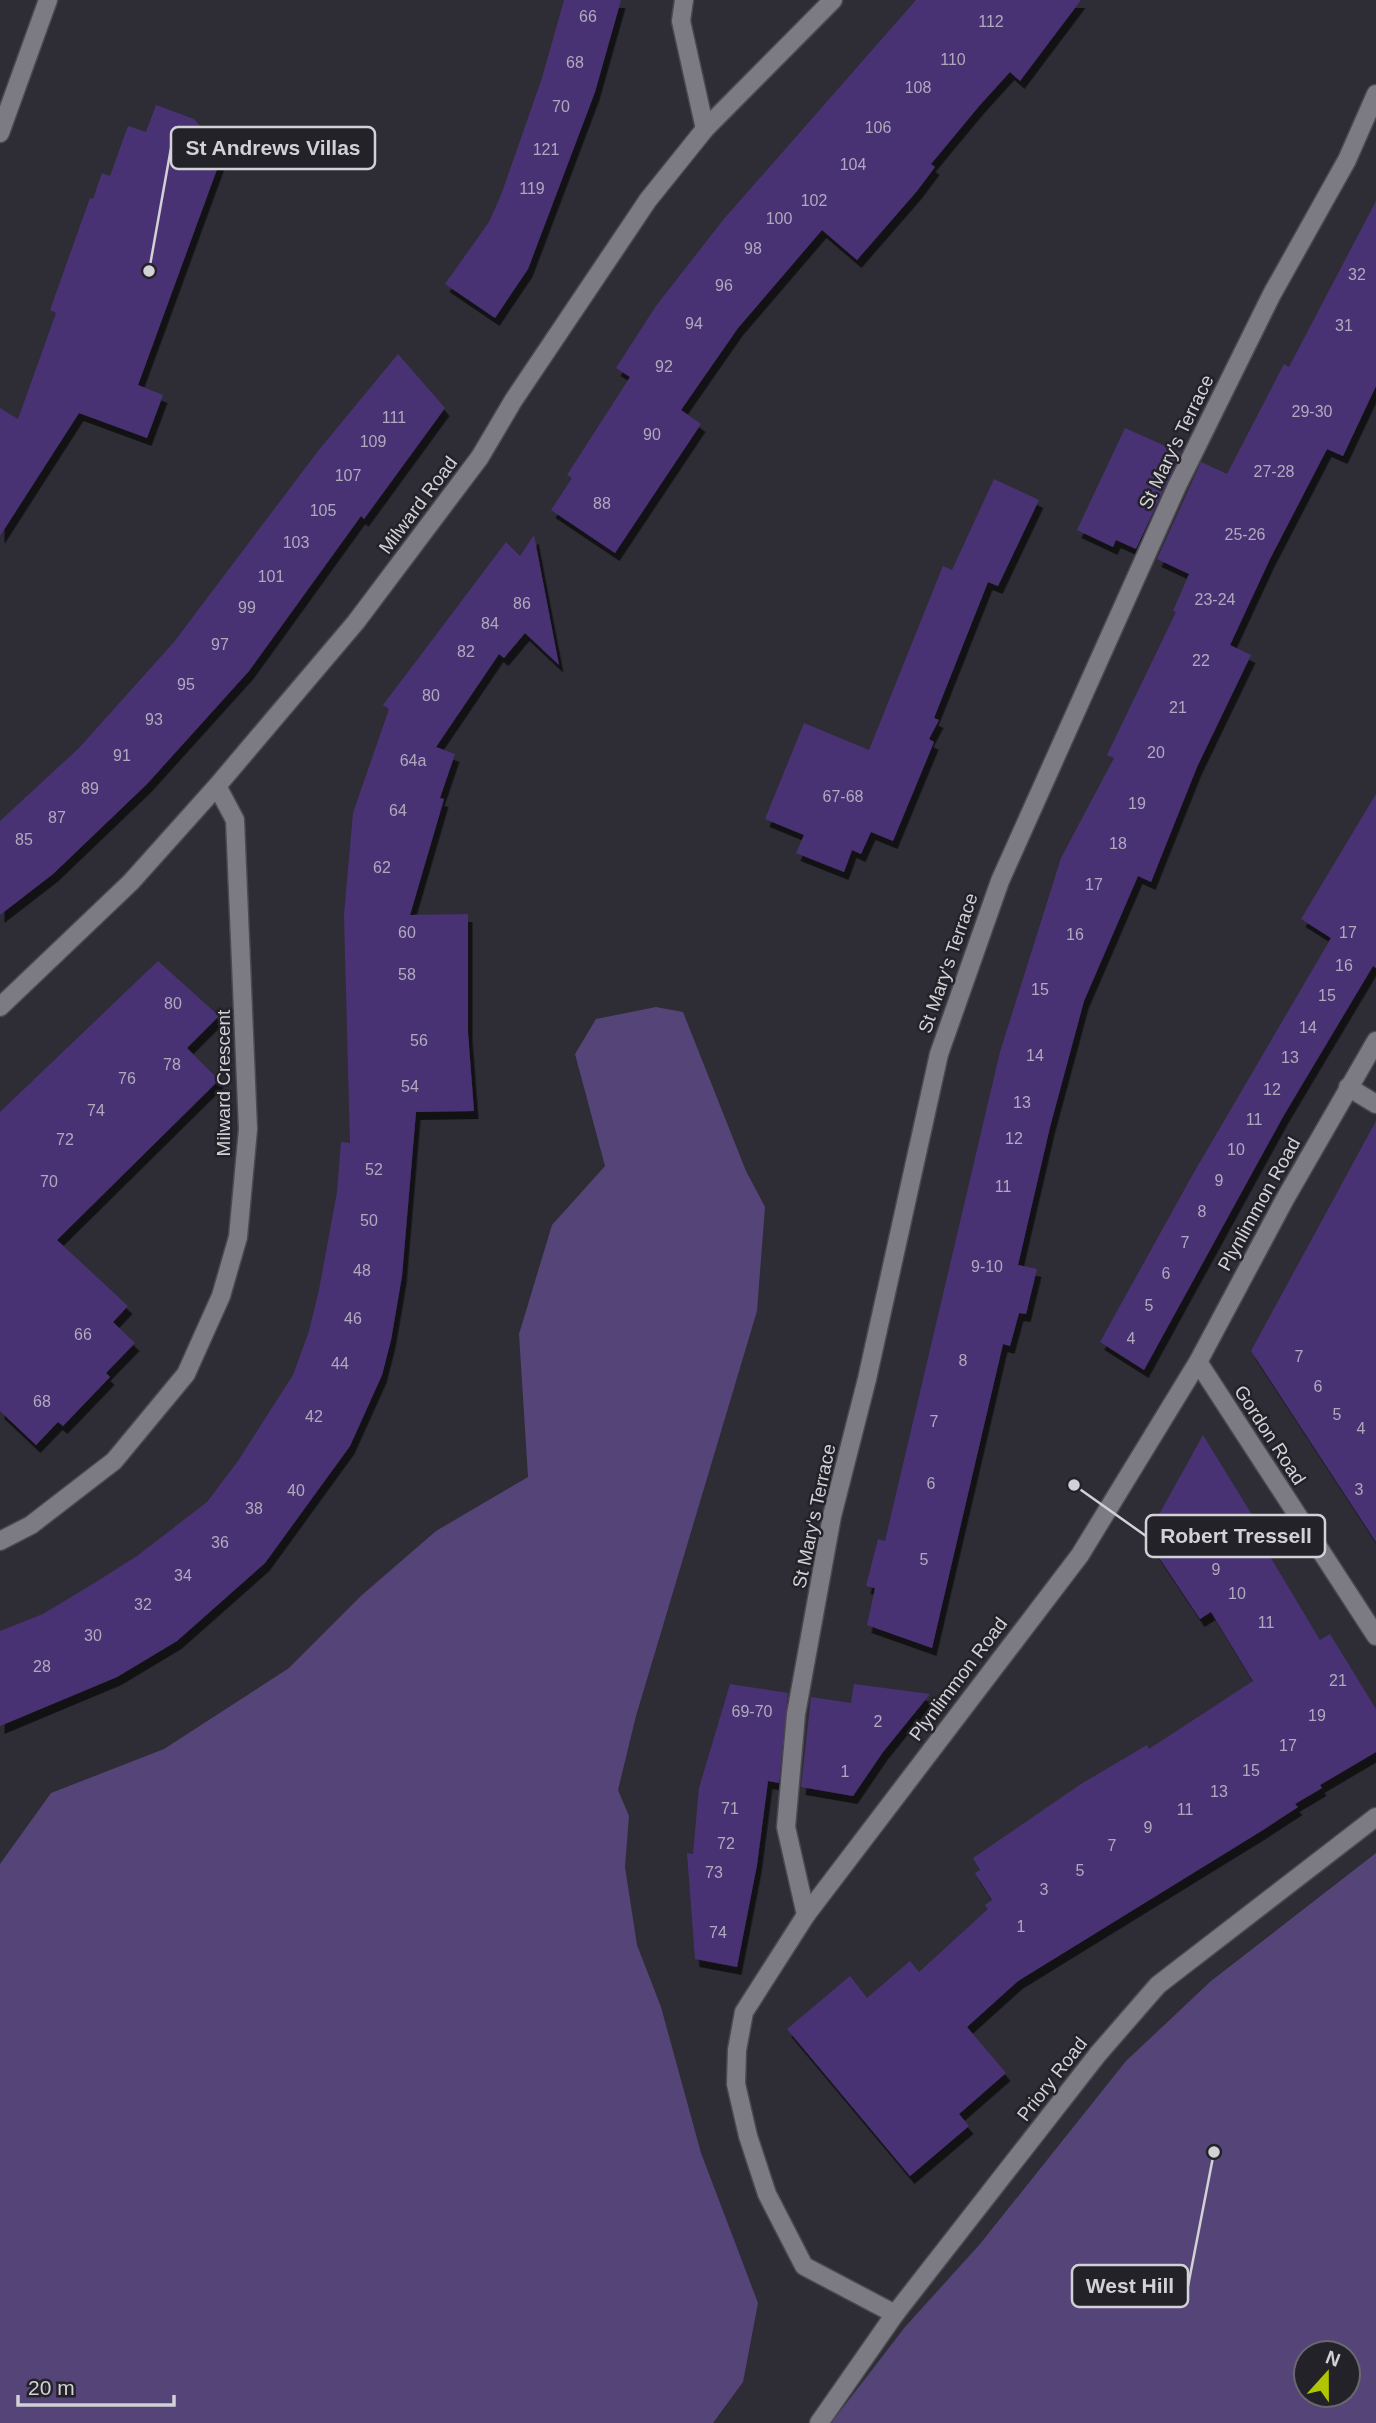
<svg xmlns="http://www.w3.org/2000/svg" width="1376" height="2423" font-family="Arial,sans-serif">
	<defs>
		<filter id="shadow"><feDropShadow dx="4.5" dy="8" stdDeviation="0" flood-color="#0009"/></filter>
	</defs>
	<rect width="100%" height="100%" fill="#2e2c34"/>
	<g fill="#554478" fill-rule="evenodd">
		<polygon points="656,1007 683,1012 746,1171 765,1207 757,1311 636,1716 618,1790 629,1816 625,1867 637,1945 661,2007 701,2153 758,2303 743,2382 713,2423 0,2423 0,1864 51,1793 164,1749 289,1668 362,1595 436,1531 528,1477 519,1334 552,1225 605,1166 575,1054 596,1019"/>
		<path d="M1376,1853v570h-545l74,-96 75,-83 146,-183 85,-80zM1348,2353v42h-42v-42z"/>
	</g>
	<g fill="#493273" filter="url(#shadow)">
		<polygon points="564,0 621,0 595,92 528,269 495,318 445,284 489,222 501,195 542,78"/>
		<polygon points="916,0 1081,0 1020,81 1010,72 980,105 931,164 935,167 917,191 857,260 822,230 738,328 681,410 701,424 615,553 551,510 572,478 567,475 630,377 616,368 656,306 723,220"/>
		<polygon points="156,105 194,119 223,153 138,385 163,395 147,438 79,413 0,536 0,408 18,419 56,313 50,310 90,198 93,199 102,173 110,176 128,126 146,132"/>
		<polygon points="1376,201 1376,386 1343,456 1327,449 1270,559 1230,645 1251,655 1197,767 1151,882 1138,876 1084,1001 1050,1127 1018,1265 1037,1269 1026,1314 1019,1313 1010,1346 1003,1344 932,1648 867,1625 875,1588 866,1586 878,1539 885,1541 1000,1052 1061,858 1114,758 1107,755 1176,612 1173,611 1189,574 1157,559 1201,462 1227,474 1284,364 1289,367"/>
		<polygon points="398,354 445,408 364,519 361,516 249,671 147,784 53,874 0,915 0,821 79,748 174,642 318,451"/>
		<polygon points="1125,428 1181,453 1136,549 1116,540 1113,547 1077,530"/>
		<polygon points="994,479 1039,500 998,586 988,582 934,718 939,720 929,739 934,742 893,841 871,832 861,854 852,850 844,872 796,853 804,835 765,819 804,723 869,750 943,566 952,570"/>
		<polygon points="534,535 559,665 525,633 504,658 499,654 436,747 455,754 440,798 444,799 410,915 468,914 468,1033 474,1111 416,1112 402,1276 391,1340 382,1375 350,1446 265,1563 177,1641 117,1677 0,1726 0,1631 43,1614 96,1582 137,1556 207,1502 238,1461 293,1375 309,1331 319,1290 337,1192 341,1142 350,1143 344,915 353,813 389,709 383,705 506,542 520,556"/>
		<polygon points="1376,794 1376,968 1373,966 1284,1115 1144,1370 1100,1342 1193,1174 1331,938 1301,919"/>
		<polygon points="158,961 219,1016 187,1048 219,1080 57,1240 128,1306 113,1322 135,1343 106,1373 110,1377 63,1426 58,1422 36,1445 0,1411 0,1112"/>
		<polygon points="1376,1121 1376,1542 1251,1351"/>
		<polygon points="1203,1435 1254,1518 1249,1521 1320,1640 1330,1634 1376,1709 1376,1752 1320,1785 1322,1788 1295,1804 1298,1807 1263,1830 1018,1981 967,2027 1006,2073 959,2114 969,2126 910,2176 787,2029 850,1976 867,1998 910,1961 919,1972 988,1909 985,1905 992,1900 975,1873 980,1870 973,1858 1081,1784 1147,1745 1149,1749 1253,1681 1211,1612 1200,1619 1146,1538"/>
		<polygon points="730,1684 788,1693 779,1783 768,1781 757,1865 737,1967 695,1959 687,1853 693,1854 699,1788"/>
		<polygon points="854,1684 930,1694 883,1752 853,1796 801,1787 811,1697 851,1703"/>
	</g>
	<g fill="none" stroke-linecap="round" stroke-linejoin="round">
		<g stroke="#4b494f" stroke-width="21">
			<g id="minor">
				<polyline points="684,0 681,21 705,129"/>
				<polyline points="0,133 48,0"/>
				<polyline points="0,1007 131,882 217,786 356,622 480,457 513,401 648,200 705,129 833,0"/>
				<polyline points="1348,1087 1376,1104"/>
				<polyline points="1198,1362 1376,1636"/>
				<polyline points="0,1541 31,1525 114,1461 186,1374 221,1296 238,1237 248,1129 235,820 217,786"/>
				<polyline points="806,1915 786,1827 796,1714 832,1516 867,1379 939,1054 1000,881 1177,486 1272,294 1347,160 1376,94"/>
				<polyline points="895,2314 804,2266 767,2194 748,2136 736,2084 737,2050 744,2012 806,1915 1080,1555 1198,1362 1285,1199 1376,1041"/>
				<polyline points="819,2423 895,2314 1098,2054 1158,1985 1376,1817"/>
			</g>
		</g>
		<use href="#minor" stroke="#7c7a83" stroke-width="18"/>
	</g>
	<g text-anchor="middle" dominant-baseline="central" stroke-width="5" stroke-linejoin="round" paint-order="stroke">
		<g font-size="16" fill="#b0a9bd">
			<text x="588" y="16">66</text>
			<text x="991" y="21">112</text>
			<text x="953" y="59">110</text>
			<text x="575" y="62">68</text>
			<text x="918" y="87">108</text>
			<text x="561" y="106">70</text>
			<text x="878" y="127">106</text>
			<text x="546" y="149">121</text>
			<text x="853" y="164">104</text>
			<text x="532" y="188">119</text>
			<text x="814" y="200">102</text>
			<text x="779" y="218">100</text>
			<text x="753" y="248">98</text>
			<text x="1357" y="274">32</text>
			<text x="724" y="285">96</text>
			<text x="694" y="323">94</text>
			<text x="1344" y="325">31</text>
			<text x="664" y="366">92</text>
			<text x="1312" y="411">29-30</text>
			<text x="394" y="417">111</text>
			<text x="652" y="434">90</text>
			<text x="373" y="441">109</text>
			<text x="1274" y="471">27-28</text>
			<text x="348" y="475">107</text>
			<text x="602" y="503">88</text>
			<text x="323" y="510">105</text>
			<text x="1245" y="534">25-26</text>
			<text x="296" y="542">103</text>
			<text x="271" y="576">101</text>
			<text x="1215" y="599">23-24</text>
			<text x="522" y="603">86</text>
			<text x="247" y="607">99</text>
			<text x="490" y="623">84</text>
			<text x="220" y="644">97</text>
			<text x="466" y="651">82</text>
			<text x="1201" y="660">22</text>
			<text x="186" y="684">95</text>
			<text x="431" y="695">80</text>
			<text x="1178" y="707">21</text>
			<text x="154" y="719">93</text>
			<text x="1156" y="752">20</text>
			<text x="122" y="755">91</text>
			<text x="413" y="760">64a</text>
			<text x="90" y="788">89</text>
			<text x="843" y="796">67-68</text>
			<text x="1137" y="803">19</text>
			<text x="398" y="810">64</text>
			<text x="57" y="817">87</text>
			<text x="24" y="839">85</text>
			<text x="1118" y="843">18</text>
			<text x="382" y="867">62</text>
			<text x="1094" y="884">17</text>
			<text x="407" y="932">60</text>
			<text x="1348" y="932">17</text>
			<text x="1075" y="934">16</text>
			<text x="1344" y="965">16</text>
			<text x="407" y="974">58</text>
			<text x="1040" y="989">15</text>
			<text x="1327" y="995">15</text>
			<text x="173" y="1003">80</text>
			<text x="1308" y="1027">14</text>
			<text x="419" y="1040">56</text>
			<text x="1035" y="1055">14</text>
			<text x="1290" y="1057">13</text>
			<text x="172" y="1064">78</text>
			<text x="127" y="1078">76</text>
			<text x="410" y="1086">54</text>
			<text x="1272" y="1089">12</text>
			<text x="1022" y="1102">13</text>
			<text x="96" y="1110">74</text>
			<text x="1254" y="1119">11</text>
			<text x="1014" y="1138">12</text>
			<text x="65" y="1139">72</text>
			<text x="1236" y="1149">10</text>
			<text x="374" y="1169">52</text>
			<text x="1219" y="1180">9</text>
			<text x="49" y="1181">70</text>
			<text x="1003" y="1186">11</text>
			<text x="1202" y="1211">8</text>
			<text x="369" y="1220">50</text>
			<text x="1185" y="1242">7</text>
			<text x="987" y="1266">9-10</text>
			<text x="362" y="1270">48</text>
			<text x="1166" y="1273">6</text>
			<text x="1149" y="1305">5</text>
			<text x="353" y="1318">46</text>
			<text x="83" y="1334">66</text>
			<text x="1131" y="1338">4</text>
			<text x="1299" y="1356">7</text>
			<text x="963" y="1360">8</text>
			<text x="340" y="1363">44</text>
			<text x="1318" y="1386">6</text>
			<text x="42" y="1401">68</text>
			<text x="1337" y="1414">5</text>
			<text x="314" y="1416">42</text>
			<text x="934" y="1421">7</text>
			<text x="1361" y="1428">4</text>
			<text x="931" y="1483">6</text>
			<text x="1359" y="1489">3</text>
			<text x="296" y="1490">40</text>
			<text x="254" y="1508">38</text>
			<text x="220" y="1542">36</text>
			<text x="924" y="1559">5</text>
			<text x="1216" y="1569">9</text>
			<text x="183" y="1575">34</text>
			<text x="1237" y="1593">10</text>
			<text x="143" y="1604">32</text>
			<text x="1266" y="1622">11</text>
			<text x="93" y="1635">30</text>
			<text x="42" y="1666">28</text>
			<text x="1338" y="1680">21</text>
			<text x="752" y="1711">69-70</text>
			<text x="1317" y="1715">19</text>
			<text x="878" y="1721">2</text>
			<text x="1288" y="1745">17</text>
			<text x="1251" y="1770">15</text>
			<text x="845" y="1771">1</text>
			<text x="1219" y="1791">13</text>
			<text x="730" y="1808">71</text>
			<text x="1185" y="1809">11</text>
			<text x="1148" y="1827">9</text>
			<text x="726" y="1843">72</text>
			<text x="1112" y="1845">7</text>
			<text x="1080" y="1870">5</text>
			<text x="714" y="1872">73</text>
			<text x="1044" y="1889">3</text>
			<text x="1021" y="1926">1</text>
			<text x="718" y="1932">74</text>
		</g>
		<g font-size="19" fill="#d2d1d6" stroke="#242229">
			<text transform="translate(1176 442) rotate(-64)">St Mary's Terrace</text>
			<text transform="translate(418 505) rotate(-53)">Milward Road</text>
			<text transform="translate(948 963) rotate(-71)">St Mary's Terrace</text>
			<text transform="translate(223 1083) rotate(-90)">Milward Crescent</text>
			<text transform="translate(1259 1204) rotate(-61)">Plynlimmon Road</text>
			<text transform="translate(1270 1435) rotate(57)">Gordon Road</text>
			<text transform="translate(814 1516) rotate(-78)">St Mary's Terrace</text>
			<text transform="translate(958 1679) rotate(-53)">Plynlimmon Road</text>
			<text transform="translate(1052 2079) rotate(-52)">Priory Road</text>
		</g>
	</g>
	<path fill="none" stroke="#d2d1d6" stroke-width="2.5" d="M149 271L171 148M1074 1485L1146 1536M1214 2152L1188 2286"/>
	<g fill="#d2d1d6" stroke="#242229" stroke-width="2.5">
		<circle cx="149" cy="271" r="7"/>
		<circle cx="1074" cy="1485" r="7"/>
		<circle cx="1214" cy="2152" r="7"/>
	</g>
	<g fill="#242229" stroke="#d2d1d6" stroke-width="2.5">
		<rect x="171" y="127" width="204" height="42" rx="7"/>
		<rect x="1146" y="1515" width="179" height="42" rx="7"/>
		<rect x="1072" y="2265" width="116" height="42" rx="7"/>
	</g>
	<g font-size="21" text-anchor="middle" font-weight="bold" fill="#d2d1d6">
		<text x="273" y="155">St Andrews Villas</text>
		<text x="1236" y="1543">Robert Tressell</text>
		<text x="1130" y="2293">West Hill</text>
	</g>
	<g transform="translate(1327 2374) rotate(21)"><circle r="33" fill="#242229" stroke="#6a686e" stroke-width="2"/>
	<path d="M0-5L12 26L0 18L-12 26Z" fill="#b0c503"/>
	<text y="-10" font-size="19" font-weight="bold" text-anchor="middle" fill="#d2d1d6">N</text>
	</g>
	<path d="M18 2395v10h156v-10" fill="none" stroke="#d2d1d6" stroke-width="3.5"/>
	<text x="28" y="2395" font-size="21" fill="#d2d1d6" stroke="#242229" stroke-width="5" paint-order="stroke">20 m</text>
</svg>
